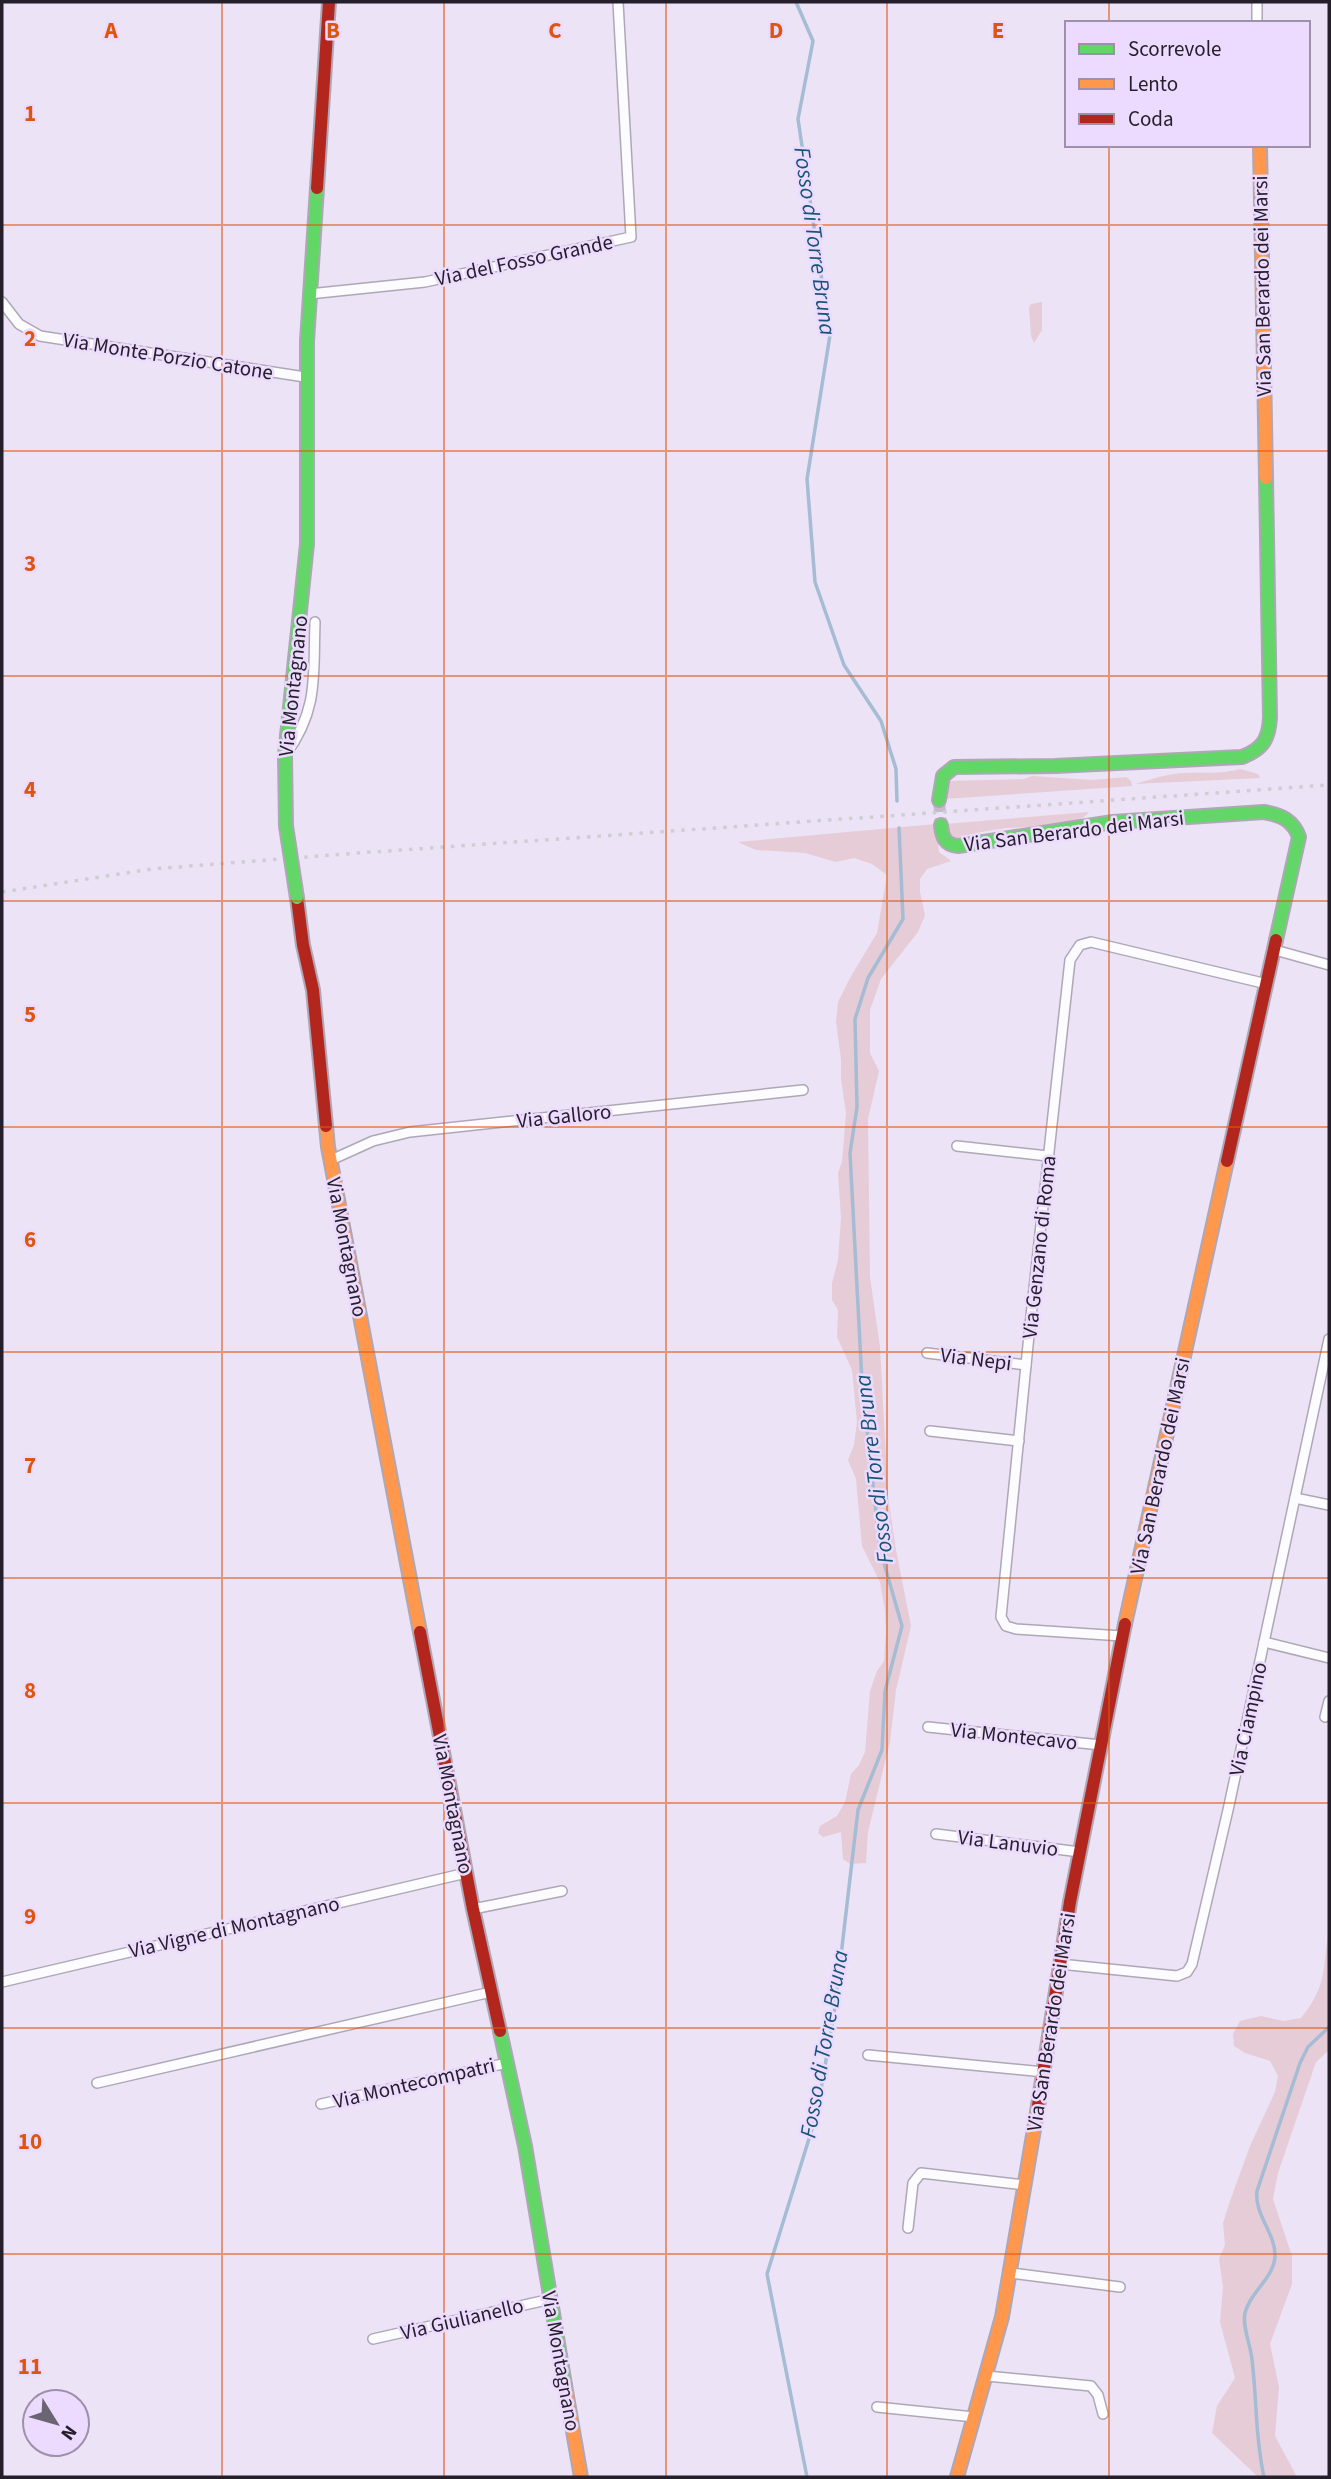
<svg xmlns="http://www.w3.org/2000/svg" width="1331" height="2479" font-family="'Source Sans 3',sans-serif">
	<rect width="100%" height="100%" fill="#ece3f6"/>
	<g fill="#e6ccd6">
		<polygon points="1042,302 1042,330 1034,343 1031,336 1029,308 1031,304"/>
		<path d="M1240,769l18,5 2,4 -125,6c11,-3 22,-7 33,-9 24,-5 48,1 72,-6z"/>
		<polygon points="1032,776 1092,780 1126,777 1131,781 1132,786 944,799 945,781 1024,779"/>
		<path d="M1089,812c-10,17 -71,14 -90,17 -17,2 -33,7 -50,10l-4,-15z"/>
		<polygon points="936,824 939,852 951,861 927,869 920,879 920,892 925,915 918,932 881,979 870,1010 870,1053 879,1071 868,1119 870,1277 880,1347 888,1496 896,1550 911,1626 896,1690 890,1742 868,1832 866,1863 850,1864 843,1859 841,1832 823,1837 818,1833 820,1826 837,1816 845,1802 851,1774 859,1765 865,1752 870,1691 877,1671 884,1661 886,1631 885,1610 880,1582 862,1546 856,1479 848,1460 854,1445 857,1422 852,1370 837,1337 838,1310 832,1300 832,1283 838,1260 841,1218 838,1173 842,1162 846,1113 841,1079 841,1059 836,1022 838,1002 850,978 877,933 887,875 872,864 854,858 836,862 805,853 756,850 738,842"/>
		<path d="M1329,1930v120l-13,12 -38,111 -5,26 19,57v28l-22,60 9,43 -4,49 22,41h-39l-46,-44 5,-27 18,-28 -15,-56 3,-35 -4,-28 6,-14 -2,-22 7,-22 20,-55 25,-54 3,-16 -8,-15 -25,-8 -11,-7 -1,-12 7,-13 21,-5 22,5 18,-3c27,-33 21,-49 28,-88z"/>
	</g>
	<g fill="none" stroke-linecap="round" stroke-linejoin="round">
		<g stroke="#a5bcd4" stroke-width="3.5">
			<polyline points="796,2 813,41 798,119 830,335 807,479 815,582 844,665 881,721 896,769 897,801"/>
			<polyline points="807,2477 767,2274 817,2113 835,2007 858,1810 882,1750 885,1691 902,1626 880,1549 862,1382 850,1153 857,1107 855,1019 868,978 903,919 899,828"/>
			<path d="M1264,2477c-9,-39 -7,-78 -12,-117 -1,-14 -10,-33 -7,-47 5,-21 28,-34 30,-56 1,-24 -21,-42 -18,-66l43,-128 8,-16 21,-20"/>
		</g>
		<polyline stroke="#c4bccd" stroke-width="12" stroke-dasharray="12 6" stroke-linecap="butt" points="939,800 941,825"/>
		<g stroke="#aea7b6" stroke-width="12">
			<g id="street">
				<polyline points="1257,2 1257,23"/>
				<polyline points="309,294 425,282 631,237 618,2"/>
				<polyline points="2,302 19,324 40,336 305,377"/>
				<path d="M286,754c33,-45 27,-79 29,-132"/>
				<polyline points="1275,950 1329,965"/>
				<polyline points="957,1146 1048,1156"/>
				<polyline points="331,1160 373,1141 410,1132 803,1090"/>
				<polyline points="927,1353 1026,1365"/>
				<polyline points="930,1431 1019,1441"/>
				<polyline points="1295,1498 1329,1505"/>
				<polyline points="1122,1636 1016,1629 1006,1626 1001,1617 1030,1325 1070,960 1080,945 1091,942 1267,984"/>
				<polyline points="1264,1642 1329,1658"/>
				<polyline points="1325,1717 1329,1701"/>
				<polyline points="928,1727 1101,1745"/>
				<polyline points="936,1834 1080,1852"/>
				<polyline points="473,1909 562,1891"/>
				<polyline points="1060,1964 1177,1976 1187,1972 1192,1964 1228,1810 1329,1339"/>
				<polyline points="2,1982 466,1873"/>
				<polyline points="868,2055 1044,2072"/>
				<polyline points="97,2083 491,1992"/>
				<polyline points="321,2104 507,2063"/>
				<polyline points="908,2228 913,2183 921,2173 1025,2185"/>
				<polyline points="1011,2273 1120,2287"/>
				<polyline points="373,2339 551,2299"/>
				<polyline points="987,2376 1091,2386 1098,2395 1103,2414"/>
				<polyline points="877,2407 974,2417"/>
			</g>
		</g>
		<g stroke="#aea7b6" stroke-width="16">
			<g id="fast">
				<path d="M939,800l4,-24 11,-9 101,-1 187,-9c21,-8 27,-18 28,-40l-4,-239"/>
				<path d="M941,825c1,12 4,20 17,21l155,-24 151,-10c17,3 29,8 35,25l-23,103"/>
				<polyline points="286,826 285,755 307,544 307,341 317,188"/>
				<polyline points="500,2031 525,2146 565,2385"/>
			</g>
		</g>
		<g stroke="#aea7b6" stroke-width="16">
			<g id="slow">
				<polyline points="1260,145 1266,478"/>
				<polyline points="326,1126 328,1147 420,1632"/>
				<polyline points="1125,1624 1227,1161"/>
				<polyline points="565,2385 581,2477"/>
				<polyline points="957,2477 1002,2317 1038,2106"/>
			</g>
		</g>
		<g stroke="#aea7b6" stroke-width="16">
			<g id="jam">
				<polyline points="317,188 329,2"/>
				<polyline points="297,898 303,945 313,990 326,1126"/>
				<polyline points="1227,1161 1276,940"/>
				<polyline points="420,1632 473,1909 500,2031"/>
				<polyline points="1038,2106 1070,1902 1125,1624"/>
			</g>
		</g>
		<use href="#street" stroke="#fcfbfe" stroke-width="9"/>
		<use href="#fast" stroke="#63d668" stroke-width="12"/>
		<use href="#slow" stroke="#ff974d" stroke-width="12"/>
		<use href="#jam" stroke="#b3261e" stroke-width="12"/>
		<polyline stroke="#d0ced3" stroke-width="3.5" stroke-dasharray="3.5 7" stroke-linecap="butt" points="2,892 152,869 358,853 1329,785"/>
		<g stroke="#aea7b6" stroke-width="16" stroke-linecap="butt">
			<polyline id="fast-bridge" points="286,826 297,898"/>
		</g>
		<use href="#fast-bridge" stroke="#63d668" stroke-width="12"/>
	</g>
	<path fill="none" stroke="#de560e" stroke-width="2" stroke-opacity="0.55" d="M222,2v2475M444,2v2475M666,2v2475M887,2v2475M1109,2v21M1109,145v2332M2,225h1327M2,451h1327M2,676h1327M2,901h1327M2,1127h1327M2,1352h1327M2,1578h1327M2,1803h1327M2,2028h1327M2,2254h1327"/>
	<g text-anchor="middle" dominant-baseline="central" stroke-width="5" stroke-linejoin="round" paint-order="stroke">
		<g font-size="21" fill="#251f2b" stroke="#ecdbfe">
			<text transform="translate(524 260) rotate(-12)">Via del Fosso Grande</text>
			<text transform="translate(1262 286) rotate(-91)">Via San Berardo dei Marsi</text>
			<text transform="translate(168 356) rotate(9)">Via Monte Porzio Catone</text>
			<text transform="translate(293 686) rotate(-84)">Via Montagnano</text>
			<text transform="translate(1074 831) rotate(-7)">Via San Berardo dei Marsi</text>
			<text transform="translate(564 1116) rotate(-6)">Via Galloro</text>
			<text transform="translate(347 1247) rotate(79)">Via Montagnano</text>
			<text transform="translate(1039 1247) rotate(-84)">Via Genzano di Roma</text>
			<text transform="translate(976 1359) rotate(7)">Via Nepi</text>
			<text transform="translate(1160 1466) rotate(-78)">Via San Berardo dei Marsi</text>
			<text transform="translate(1248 1719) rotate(-78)">Via Ciampino</text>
			<text transform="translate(1014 1736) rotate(6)">Via Montecavo</text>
			<text transform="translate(453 1804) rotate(79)">Via Montagnano</text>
			<text transform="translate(1008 1843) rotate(7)">Via Lanuvio</text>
			<text transform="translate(234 1927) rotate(-13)">Via Vigne di Montagnano</text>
			<text transform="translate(1051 2022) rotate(-81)">Via San Berardo dei Marsi</text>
			<text transform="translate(414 2083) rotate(-13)">Via Montecompatri</text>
			<text transform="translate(462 2319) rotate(-13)">Via Giulianello</text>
			<text transform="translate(561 2361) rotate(80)">Via Montagnano</text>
		</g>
		<g font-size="23" font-style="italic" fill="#165578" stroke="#ecdbfe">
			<text transform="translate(815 241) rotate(82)">Fosso di Torre Bruna</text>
			<text transform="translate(874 1469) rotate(-97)">Fosso di Torre Bruna</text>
			<text transform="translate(824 2044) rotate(-80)">Fosso di Torre Bruna</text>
		</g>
	</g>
	<g font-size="23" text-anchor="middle" font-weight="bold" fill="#de560e" stroke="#ecdbfe" stroke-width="5" stroke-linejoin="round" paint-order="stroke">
		<text x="111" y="38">A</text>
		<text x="333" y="38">B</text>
		<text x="555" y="38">C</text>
		<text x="776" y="38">D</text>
		<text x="998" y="38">E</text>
		<text x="30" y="121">1</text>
		<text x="30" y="346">2</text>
		<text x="30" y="571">3</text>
		<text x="30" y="797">4</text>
		<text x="30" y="1022">5</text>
		<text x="30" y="1247">6</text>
		<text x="30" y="1473">7</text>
		<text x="30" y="1698">8</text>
		<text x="30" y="1924">9</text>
		<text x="30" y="2149">10</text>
		<text x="30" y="2374">11</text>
	</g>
	<rect width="1331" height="2479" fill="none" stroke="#251f2b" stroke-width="7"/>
	<rect x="1065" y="21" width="245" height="126" fill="#ecdbfe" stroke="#9c90aa" stroke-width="2"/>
	<rect x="1079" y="44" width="35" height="10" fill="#63d668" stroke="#9c90aa" stroke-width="2"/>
	<text x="1128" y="56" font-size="21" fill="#251f2b">Scorrevole</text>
	<rect x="1079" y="79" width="35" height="10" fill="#ff974d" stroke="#9c90aa" stroke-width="2"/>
	<text x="1128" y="91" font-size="21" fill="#251f2b">Lento</text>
	<rect x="1079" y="114" width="35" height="10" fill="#b3261e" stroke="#9c90aa" stroke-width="2"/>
	<text x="1128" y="126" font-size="21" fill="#251f2b">Coda</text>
	<g transform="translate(56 2423) rotate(127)"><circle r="33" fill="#ecdbfe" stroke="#9c90aa" stroke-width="2"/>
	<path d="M0-5L12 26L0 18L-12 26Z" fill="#6b6472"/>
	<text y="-10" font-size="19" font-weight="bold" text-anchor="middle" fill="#251f2b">N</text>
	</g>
</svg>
